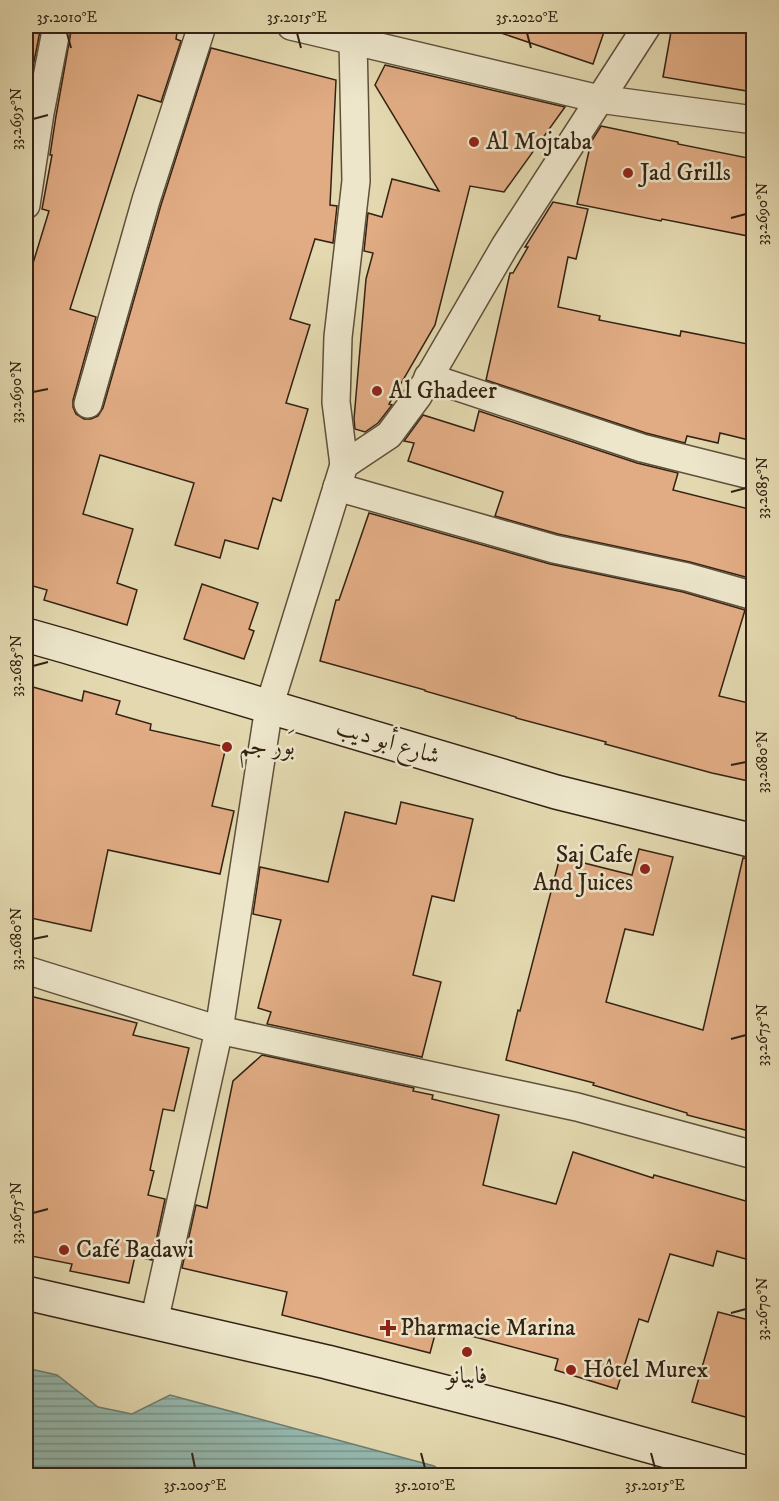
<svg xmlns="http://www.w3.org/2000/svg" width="779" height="1501" font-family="'IM FELL DW Pica',Amiri,serif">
	<defs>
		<pattern id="water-rules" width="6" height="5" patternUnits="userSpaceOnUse" patternTransform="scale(1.5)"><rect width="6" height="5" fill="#95b9af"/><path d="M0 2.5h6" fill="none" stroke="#7a968d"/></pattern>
	</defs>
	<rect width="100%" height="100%" fill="#e3d8af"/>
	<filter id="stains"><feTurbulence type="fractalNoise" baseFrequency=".00333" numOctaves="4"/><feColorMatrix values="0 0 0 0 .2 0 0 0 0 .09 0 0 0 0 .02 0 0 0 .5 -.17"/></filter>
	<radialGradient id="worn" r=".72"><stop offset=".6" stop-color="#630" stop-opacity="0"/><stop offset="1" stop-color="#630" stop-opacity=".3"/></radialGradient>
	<polygon fill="url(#water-rules)" stroke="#6e7d71" stroke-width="1.5" points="26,1368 57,1375 98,1407 132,1414 170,1395 434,1466 447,1475 26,1475"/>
	<g fill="#e1ac84" stroke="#332213" stroke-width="1.5">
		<polygon points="26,26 41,26 30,82 26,82"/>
		<polygon points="72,26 178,26 176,39 181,41 161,102 138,95 70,309 96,317 73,400 73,407 76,414 84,419 91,419 98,416 103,408 161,205 211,48 336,80 330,205 337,206 333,243 315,239 290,319 310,325 286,403 308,409 281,501 273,498 258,549 225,540 220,558 175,545 194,483 100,455 83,514 133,529 117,583 137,590 127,625 44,600 47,590 26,584 26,286 49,211 42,209 52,155 50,155 56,116"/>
		<polygon points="493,26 606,26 593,64 492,30"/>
		<polygon points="672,26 753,26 753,92 663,77"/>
		<polygon points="385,65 565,107 504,192 470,186 435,325 389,404 392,405 378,423 365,432 355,429 354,419 366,279 373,253 364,251 368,213 382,217 392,179 439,191 375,85"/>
		<polygon points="601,126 678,142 678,144 753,159 753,237 662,219 661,221 577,204 591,142"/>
		<polygon points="553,202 588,209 576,259 568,257 558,307 600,316 599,320 680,336 681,331 753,345 753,441 720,433 718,443 687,436 685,443 646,433 486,380 510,273 513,273 528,247 525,247"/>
		<polygon points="479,411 637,463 678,473 673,490 753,510 753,579 690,562 558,534 495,516 503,492 408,461 414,443 404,441 423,415 474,431"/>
		<polygon points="369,513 550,564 683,592 745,610 719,696 753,704 753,782 712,773 605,744 606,742 516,718 516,717 425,691 425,690 320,661 336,600 339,600"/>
		<polygon points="202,584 258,603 249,629 254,631 244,659 184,639"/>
		<polygon points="26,685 82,701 84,691 120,701 116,714 151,724 150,730 226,747 212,806 234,811 220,874 108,850 91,931 26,917"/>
		<polygon points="401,802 473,819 454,901 432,896 413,975 441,982 422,1057 267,1024 271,1012 258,1008 281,920 253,914 260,867 328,882 345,812 396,824"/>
		<polygon points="639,849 673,857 653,935 625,929 606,1002 703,1030 743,858 753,860 753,1132 687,1115 687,1113 593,1085 594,1083 506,1060 518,1010 520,1011 560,857 632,875"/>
		<polygon points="26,995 137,1023 133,1035 189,1048 174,1111 163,1109 150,1170 154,1171 148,1195 165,1199 152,1260 135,1256 129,1283 70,1271 72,1264 26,1255"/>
		<polygon points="262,1055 414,1088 413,1091 433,1095 432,1099 499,1115 483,1185 556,1204 573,1152 653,1178 654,1175 753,1203 753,1261 717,1251 713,1266 670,1254 648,1322 639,1319 617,1389 555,1370 558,1359 437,1327 430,1353 282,1315 287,1292 182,1268 196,1205 207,1208 233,1081"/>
		<polygon points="718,1312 753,1321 753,1400 749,1418 692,1402"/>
	</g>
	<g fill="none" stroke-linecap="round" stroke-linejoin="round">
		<g stroke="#5f503a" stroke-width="30">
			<g id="street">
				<polyline points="291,26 599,99 754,120"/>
				<polyline points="26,205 40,113 57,26"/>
				<polyline points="428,377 642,448 754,476"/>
				<polyline points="88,404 146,200 202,26"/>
				<polyline points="344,465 336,402 338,337 356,181 353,40"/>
				<polyline points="337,487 554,549 687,577 754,596"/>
				<polyline points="26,970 219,1030 577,1107 754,1155"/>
				<polyline points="154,1322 219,1030 269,707 344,465 389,435 418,396 505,246 647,26"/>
			</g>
		</g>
		<g stroke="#332213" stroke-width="36">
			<g id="secondary">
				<polyline points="26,635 65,646 556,792 754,841"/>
				<polyline points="26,1293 327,1362 559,1421 754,1475"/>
			</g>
		</g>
		<use href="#street" stroke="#ede6cb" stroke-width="27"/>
		<use href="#secondary" stroke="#ede6cb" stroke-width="33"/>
	</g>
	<path fill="none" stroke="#332213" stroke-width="2" d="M67,33l4,15M297,33l4,15M527,33l4,15M33,119l15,-4M731,218l15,-4M33,392l15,-3M731,492l15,-4M33,666l15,-4M731,765l15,-3M33,939l15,-3M731,1039l15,-4M33,1213l15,-4M731,1313l15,-4M192,1453l3,15M421,1453l4,15M651,1453l4,15"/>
	<g fill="#8f2418" stroke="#ede6cb" stroke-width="2">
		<circle cx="474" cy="142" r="6"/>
		<circle cx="628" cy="173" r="6"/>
		<circle cx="377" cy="391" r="6"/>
		<circle cx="227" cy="747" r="6"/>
		<circle cx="645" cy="869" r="6"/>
		<circle cx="64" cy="1250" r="6"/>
		<path d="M385 1319h6v6h6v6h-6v6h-6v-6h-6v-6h6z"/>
		<circle cx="467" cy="1352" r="6"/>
		<circle cx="571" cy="1370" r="6"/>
	</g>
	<g text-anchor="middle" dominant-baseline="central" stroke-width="5" stroke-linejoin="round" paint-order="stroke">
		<g font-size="24" fill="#332213" stroke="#ede6cb" text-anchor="start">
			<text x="486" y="142">Al Mojtaba</text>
			<text x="640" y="173">Jad Grills</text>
			<text x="389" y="391">Al Ghadeer</text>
			<text x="239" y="747">بَور جم</text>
			<text x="633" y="855" text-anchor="end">Saj Cafe<tspan x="633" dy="28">And Juices</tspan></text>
			<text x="76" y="1250">Café Badawi</text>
			<text x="400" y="1328">Pharmacie Marina</text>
			<text x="583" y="1370">Hôtel Murex</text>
			<text x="467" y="1376" text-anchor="middle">فابيانو</text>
		</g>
		<g font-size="24" fill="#332213" stroke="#ede6cb">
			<text transform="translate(388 742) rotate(17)">شارع أبو ديب</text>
		</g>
	</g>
	<rect width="779" height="1501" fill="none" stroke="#e3d8af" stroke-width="66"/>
	<rect x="33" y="33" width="713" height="1435" fill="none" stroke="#332213" stroke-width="2"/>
	<g font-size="15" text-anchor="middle" fill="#332213">
		<text x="67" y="22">35.2010°E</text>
		<text x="297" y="22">35.2015°E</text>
		<text x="527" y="22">35.2020°E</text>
		<text transform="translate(16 119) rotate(-90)" y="5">33.2695°N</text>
		<text transform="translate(762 214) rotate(-90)" y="5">33.2690°N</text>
		<text transform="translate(16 392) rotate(-90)" y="5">33.2690°N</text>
		<text transform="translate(762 488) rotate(-90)" y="5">33.2685°N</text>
		<text transform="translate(16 666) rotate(-90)" y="5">33.2685°N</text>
		<text transform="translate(762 762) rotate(-90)" y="5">33.2680°N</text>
		<text transform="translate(16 939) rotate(-90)" y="5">33.2680°N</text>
		<text transform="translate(762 1035) rotate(-90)" y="5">33.2675°N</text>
		<text transform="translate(16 1213) rotate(-90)" y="5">33.2675°N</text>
		<text transform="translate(762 1309) rotate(-90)" y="5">33.2670°N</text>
		<text x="195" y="1490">35.2005°E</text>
		<text x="425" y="1490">35.2010°E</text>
		<text x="655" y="1490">35.2015°E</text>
	</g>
	<rect width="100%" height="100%" filter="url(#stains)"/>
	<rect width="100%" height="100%" fill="url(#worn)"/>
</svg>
